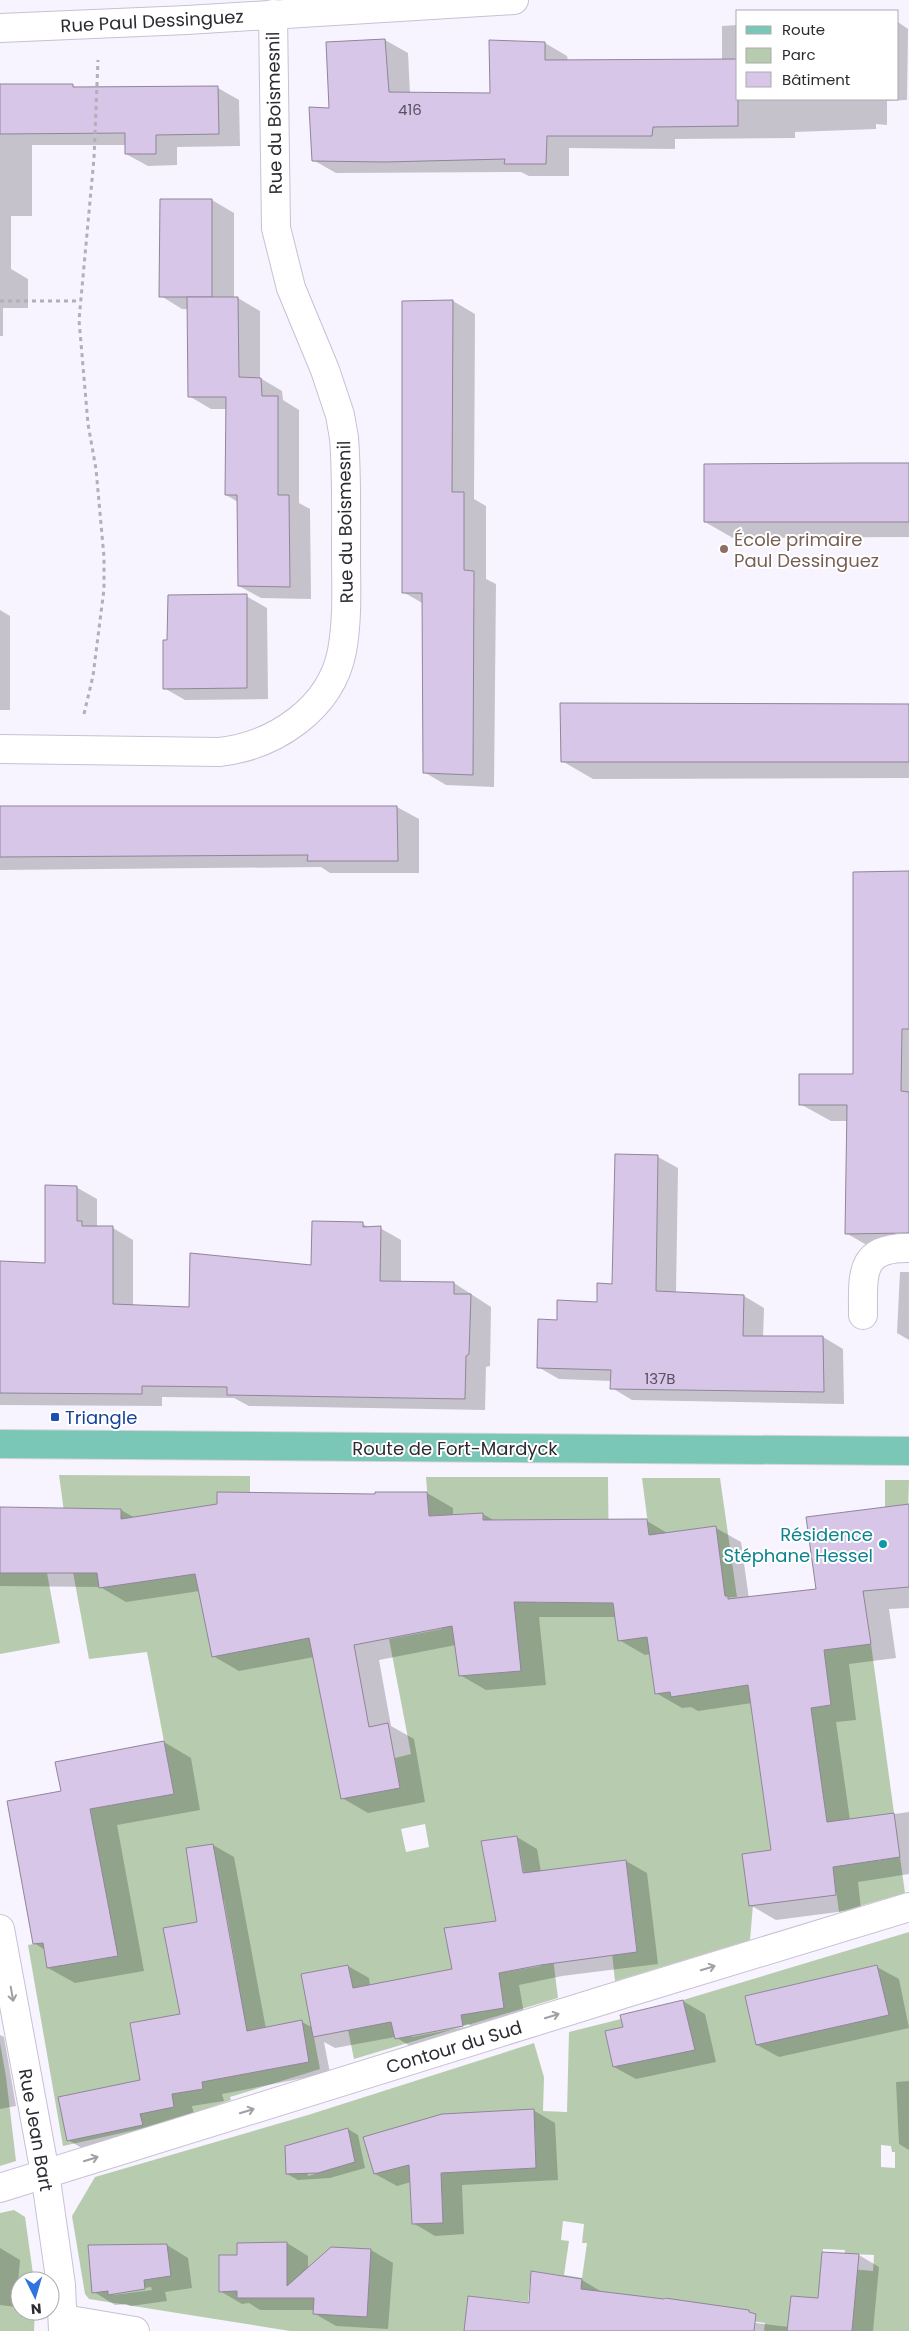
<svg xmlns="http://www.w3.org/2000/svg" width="909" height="2331" font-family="Poppins,sans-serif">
	<rect width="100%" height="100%" fill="#f7f3ff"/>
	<g fill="#b7ccae" fill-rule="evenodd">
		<path d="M59,1475l191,1v16h-33v47l90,86 31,160 42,7 20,-4 -5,-30 16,-4 -22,-115 53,-10 -4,-24 49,-33 -4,-59 -54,3 -3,-39h182l1,98 35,46 2,17 16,-3 60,-60 -6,-48 -62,44 -12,-93h78l17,119 -33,2 34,12 33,239 -18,55 -3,35 -135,41 -3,-28 25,-3 -11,-90 -57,7 -24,27 13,104 -204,61 -6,-29 13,-3 -13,-62 -46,9 18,95 -90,28 1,3 -82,29v-2l-86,19 -35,-201 85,-15 -23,-121 84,-15 -27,-142 -58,7 -19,-103zM535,1578l68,25h-67zM666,1665l5,32 -1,-5 -15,2 -4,-27zM425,1824l4,23 -23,5 -5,-23zM517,1836l24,130 -36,6 -24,-131zM224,1900l13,73 -29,5 3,26 -32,6 -9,-48 27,-40 -3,-17zM454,1976l46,4 4,27 -43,8 2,11 -68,13 -10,-51zM143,2021l60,68 -31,5 2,13 -21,4 -18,-59 -5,-29z"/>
		<polygon points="885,1480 909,1480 908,1510 885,1510"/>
		<polygon points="0,1573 47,1573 60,1643 0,1654"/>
		<polygon points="861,1576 864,1595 845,1598 852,1646 871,1644 894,1813 871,1816 876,1861 900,1857 905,1893 839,1912 811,1708 831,1705 829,1693 810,1695 809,1687 828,1684 824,1650 838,1648 831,1593 841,1592 840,1579"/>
		<path d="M909,1932v399h-57l-12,-28 5,-53 -22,-1 -8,82h-51l1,-8 -61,-8 -39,-18 -2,16 -109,-8 4,-30 -27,-4 -3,31 -60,-6 -4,35h-174l-201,-32 -4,-5 -13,-78 23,-39 213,-62 226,-72 10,34 -1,34 24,1 2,-80 52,-13 2,8 -18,4 8,36 81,-17 -11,-50zM877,1965l12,50 -133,30 -11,-49zM458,2113l77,16 1,39 -76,4zM348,2128l6,34 -46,14v-36zM881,2145l10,1 1,6h3v16l-14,-1zM563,2221l21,3 -2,19h5l-5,35 -18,-3 5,-34 -8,-1zM851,2254l23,1 -1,16 -23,-2z"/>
		<polygon points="0,2043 6,2077 16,2161 0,2166"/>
		<polygon points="14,2210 25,2217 34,2281 20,2281 20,2311 35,2311 34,2331 0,2331 0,2213"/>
	</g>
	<g fill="#0003" fill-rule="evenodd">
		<polygon points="898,22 908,29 907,100 887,101 887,125 876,124 876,129 795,132 795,138 675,139 675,149 569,148 569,176 529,176 521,172 336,173 313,160 331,109 385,40 408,53 410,94 492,95 545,43 567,56 568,61 722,60 722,26 738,25 738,99 898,99"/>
		<polygon points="0,85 72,85 78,89 218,88 239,100 240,146 177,147 177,165 148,166 126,154 126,145 32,145 32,216 11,216 11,269 28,279 28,308 3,308 3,336 0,336"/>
		<polygon points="212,200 234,213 234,298 238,298 260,311 260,378 282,391 283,400 299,410 299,503 310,509 311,599 261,598 239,586 238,502 226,495 227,409 211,409 189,396 188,309 182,309 161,296"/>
		<polygon points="453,301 475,314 474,499 486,506 486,579 496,584 494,787 446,785 424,772 424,604 403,592"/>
		<polygon points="909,465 909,537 733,538 705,522"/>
		<polygon points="246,596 267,608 268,699 185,700 164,688 169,642"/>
		<polygon points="0,610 10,616 10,710 0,710"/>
		<polygon points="909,705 909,778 593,779 562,761"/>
		<polygon points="0,806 397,807 419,819 419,873 330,873 321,867 0,870"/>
		<polygon points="909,873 909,1250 877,1251 846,1233 848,1121 831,1121 800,1104 855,1076"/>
		<polygon points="658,1157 678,1168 676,1293 744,1296 764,1308 763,1338 823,1337 843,1349 844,1404 632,1400 612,1388 612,1381 559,1379 538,1367 558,1321 598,1303 614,1286"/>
		<polygon points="76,1187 97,1199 97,1227 113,1228 133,1240 133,1306 191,1308 313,1266 363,1224 370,1228 380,1228 401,1240 401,1282 454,1283 491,1307 490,1366 486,1367 485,1410 249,1406 234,1398 162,1397 162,1406 0,1405 0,1262 47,1264"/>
		<polygon points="900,1272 909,1272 909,1340 897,1333"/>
		<polygon points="427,1493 453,1508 453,1516 483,1514 495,1521 647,1521 669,1534 716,1528 741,1542 749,1599 817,1590 909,1505 909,1608 889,1609 896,1658 849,1664 856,1720 836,1722 850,1820 909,1812 909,1874 858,1882 861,1909 776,1920 750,1905 773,1851 752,1703 698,1711 691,1707 682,1708 656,1693 651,1654 645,1655 619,1640 616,1617 539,1617 546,1685 486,1690 460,1675 456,1645 379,1660 391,1726 414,1739 425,1802 368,1813 342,1798 314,1657 239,1671 213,1656 200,1591 126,1602 100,1587 0,1586 0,1508 121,1510 135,1518 376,1495"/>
		<polygon points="164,1742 191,1758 200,1810 117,1825 144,1971 75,1983 48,1968 45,1950 34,1943 63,1792"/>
		<path d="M517,1837l20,12 4,23 85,-11 21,12 11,91 -96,12 -43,9 6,34 -108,31 -22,-13 -60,11 -11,-6 6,31 -108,21 2,7 -32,5 3,13 -106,33 -21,-12 73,-59 40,-66 17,-92 -10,-74 25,-4 21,12 32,172 36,-7 11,6 35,-62 21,12 1,8 84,-16 43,-48zM469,2024l1,2 -58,11v-2z"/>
		<polygon points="877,1967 899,1979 909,2028 779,2057 757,2045"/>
		<polygon points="683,2001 705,2014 716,2062 636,2079 614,2067 624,2028"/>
		<polygon points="0,2035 4,2037 16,2106 0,2109"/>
		<polygon points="909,2081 909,2150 899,2144 896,2082"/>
		<polygon points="533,2110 555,2123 558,2180 462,2185 464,2234 435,2236 413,2223 411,2182 397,2186 375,2174"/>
		<polygon points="348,2129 358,2135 365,2168 330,2178 298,2180 287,2174"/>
		<polygon points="287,2243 308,2256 308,2269 371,2250 393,2263 388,2329 336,2326 315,2314 315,2310 260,2310 249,2303 242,2304 220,2291"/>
		<path d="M167,2245l21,13 4,30 -27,4 2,9 -36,5 -5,-2 -11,1 -21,-13zM151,2287l1,3 -39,5v-2z"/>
		<polygon points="0,2248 20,2260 16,2307 0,2305"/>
		<polygon points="859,2255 879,2267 873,2331 466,2331 582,2280 602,2292 725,2319 789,2327 819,2300"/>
	</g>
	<g fill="#d7c6e8" stroke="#8f8697">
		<polygon points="385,39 389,92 490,93 489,40 545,42 545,60 738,59 738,126 653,127 652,136 547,136 546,164 504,164 505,159 385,162 312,161 309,107 329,108 326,42"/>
		<polygon points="0,84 73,84 73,87 218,86 219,134 156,135 156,154 125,154 125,133 0,134"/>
		<polygon points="160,199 212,199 212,297 159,297"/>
		<polygon points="187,297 238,297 239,377 261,378 262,396 278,396 278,495 289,495 290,587 238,586 237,495 225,495 226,397 188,397"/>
		<polygon points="453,300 452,492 464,492 464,570 474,571 473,775 423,773 422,593 402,593 402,301"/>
		<polygon points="857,463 909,463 909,522 704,522 704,464"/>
		<polygon points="247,594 247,688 163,689 163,640 167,640 168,595"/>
		<polygon points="560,703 909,704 909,762 561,762"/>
		<polygon points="0,806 397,806 398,861 307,861 308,855 0,857"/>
		<polygon points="909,871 909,1029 902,1029 901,1091 909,1092 909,1233 845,1234 847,1105 799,1105 799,1074 853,1074 853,872"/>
		<polygon points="615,1154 658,1155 656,1291 744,1295 743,1336 823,1336 824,1392 610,1389 611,1370 537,1368 538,1319 557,1320 557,1300 597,1302 597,1283 612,1284"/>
		<polygon points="45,1185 77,1186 77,1221 82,1221 82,1226 113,1226 113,1304 189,1307 190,1253 311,1265 312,1221 363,1222 363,1227 381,1226 380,1281 454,1282 454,1294 471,1294 469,1354 466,1356 465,1399 227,1395 227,1387 142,1386 142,1394 0,1393 0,1261 45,1263"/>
		<polygon points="217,1492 375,1494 375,1492 427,1492 429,1516 483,1513 483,1520 647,1519 649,1535 716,1526 725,1596 728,1596 728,1599 816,1589 806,1517 909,1504 909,1587 863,1591 871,1644 824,1650 831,1705 811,1708 827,1822 894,1813 900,1857 833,1867 836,1895 749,1906 742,1854 771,1850 748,1685 671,1697 670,1692 655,1694 647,1637 618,1641 613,1603 514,1602 521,1671 459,1676 452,1626 354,1645 369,1727 388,1723 400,1788 341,1799 309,1638 212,1657 195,1574 99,1588 97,1573 0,1573 0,1507 121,1509 121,1519 217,1504"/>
		<polygon points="164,1741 174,1794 90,1809 118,1956 47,1968 43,1943 33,1944 7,1801 61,1791 55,1762"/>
		<polygon points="517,1836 523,1873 626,1860 637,1952 541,1965 499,1973 504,2008 461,2015 463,2026 395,2039 391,2022 313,2037 301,1974 348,1965 353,1988 452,1969 444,1928 496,1921 481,1841"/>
		<polygon points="213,1844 247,2031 302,2020 309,2062 202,2082 203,2089 172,2094 174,2107 140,2114 143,2125 67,2141 58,2097 140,2080 130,2023 180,2014 163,1928 197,1922 186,1848"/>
		<polygon points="877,1965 889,2015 756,2045 745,1996"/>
		<polygon points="683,2000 695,2050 613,2067 605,2031 623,2027 620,2015"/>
		<polygon points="534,2109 536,2168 441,2173 443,2223 412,2224 409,2165 374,2174 363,2137 442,2114"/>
		<polygon points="348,2128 355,2162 318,2173 286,2174 285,2146"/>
		<polygon points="287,2242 287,2286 331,2247 371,2249 367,2317 313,2314 314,2298 237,2298 237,2291 219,2292 219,2255 237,2255 237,2243"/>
		<polygon points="167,2244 171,2276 144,2280 145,2289 108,2295 108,2291 92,2293 88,2245"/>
		<polygon points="822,2252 859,2254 852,2331 787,2331 791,2296 818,2298"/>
		<polygon points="531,2271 582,2279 581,2289 664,2299 665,2298 749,2310 749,2312 756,2314 754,2331 464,2331 468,2296 529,2303"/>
	</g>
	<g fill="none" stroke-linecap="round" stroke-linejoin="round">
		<g stroke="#c7c1d3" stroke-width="30">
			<g id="minor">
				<polyline points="0,28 187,20 514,0"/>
				<path d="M0,749l219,3c55,-6 112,-43 123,-101 6,-33 4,-66 4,-99 0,-38 1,-76 -2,-114l-4,-23 -15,-45 -34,-82 -15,-60 -3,-214"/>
				<path d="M863,1315c0,-41 -4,-68 46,-67"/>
				<polyline points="0,1929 45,2173 61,2285 63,2331"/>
				<polyline points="0,2188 630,1992 909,1907"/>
				<polyline points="64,2319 135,2331"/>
			</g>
		</g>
		<g stroke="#d5d4d6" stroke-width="30">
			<polyline id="major" points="0,1444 909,1451"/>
		</g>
		<g stroke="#b2afb9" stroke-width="3" stroke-dasharray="4 4" stroke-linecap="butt">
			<polyline points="0,301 80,301"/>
			<polyline points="84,714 93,676 104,589 104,557 96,469 88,424 79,320 94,158 98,60"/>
		</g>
		<use href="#minor" stroke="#fff" stroke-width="28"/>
		<use href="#major" stroke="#7ac7b8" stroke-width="28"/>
	</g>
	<defs><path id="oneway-shaft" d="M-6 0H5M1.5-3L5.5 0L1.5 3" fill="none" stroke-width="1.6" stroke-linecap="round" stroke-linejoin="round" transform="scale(1.25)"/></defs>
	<g stroke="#a09fa2">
		<use href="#oneway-shaft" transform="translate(708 1968) rotate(-17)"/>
		<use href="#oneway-shaft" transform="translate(12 1994) rotate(80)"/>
		<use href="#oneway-shaft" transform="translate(552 2016) rotate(-17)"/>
		<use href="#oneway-shaft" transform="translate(247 2111) rotate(-17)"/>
		<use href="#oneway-shaft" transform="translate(91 2159) rotate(-17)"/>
	</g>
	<circle fill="#8d6e63" stroke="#fff" stroke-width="2" cx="724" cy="549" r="5"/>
	<rect fill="#1a4fb4" stroke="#fff" stroke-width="2" x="50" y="1412" width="10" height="10" rx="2.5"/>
	<circle fill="#0f9aa8" stroke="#fff" stroke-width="2" cx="883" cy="1544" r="5"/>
	<g text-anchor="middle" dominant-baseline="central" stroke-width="4" stroke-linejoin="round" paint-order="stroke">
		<g font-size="15" fill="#58515f">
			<text x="410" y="109">416</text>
			<text x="660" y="1378">137B</text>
		</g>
		<g font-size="18" fill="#2d2a31" stroke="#fff">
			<text transform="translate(152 21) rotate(-3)">Rue Paul Dessinguez</text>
			<text transform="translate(274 113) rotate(-91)">Rue du Boismesnil</text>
			<text transform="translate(345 522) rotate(-91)">Rue du Boismesnil</text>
			<text x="455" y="1448">Route de Fort-Mardyck</text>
			<text transform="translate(454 2047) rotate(-17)">Contour du Sud</text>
			<text transform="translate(36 2130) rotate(80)">Rue Jean Bart</text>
		</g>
		<g font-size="18" fill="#785e54" stroke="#fff" text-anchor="start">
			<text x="734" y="539">École primaire<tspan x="734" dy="21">Paul Dessinguez</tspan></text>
		</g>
		<g font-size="18" fill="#164399" stroke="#fff" text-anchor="start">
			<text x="65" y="1417">Triangle</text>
		</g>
		<g font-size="18" fill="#0d838f" stroke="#fff" text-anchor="end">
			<text x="873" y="1534">Résidence<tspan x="873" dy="21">Stéphane Hessel</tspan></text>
		</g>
	</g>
	<rect x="736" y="10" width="162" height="90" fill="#ffffff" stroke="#abaaad"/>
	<rect x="746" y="26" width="25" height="8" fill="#7ac7b8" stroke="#abaaad"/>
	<text x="782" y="35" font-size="15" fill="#2d2a31">Route</text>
	<rect x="746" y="48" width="25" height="15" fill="#b7ccae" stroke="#abaaad"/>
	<text x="782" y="60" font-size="15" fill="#2d2a31">Parc</text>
	<rect x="746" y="72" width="25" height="15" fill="#d7c6e8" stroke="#abaaad"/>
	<text x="782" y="85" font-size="15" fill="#2d2a31">Bâtiment</text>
	<g transform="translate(35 2296) rotate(175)"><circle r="24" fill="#ffffff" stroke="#abaaad"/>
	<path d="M0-4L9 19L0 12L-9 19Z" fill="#2e73df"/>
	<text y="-8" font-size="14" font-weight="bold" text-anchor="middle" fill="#2d2a31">N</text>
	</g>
</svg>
